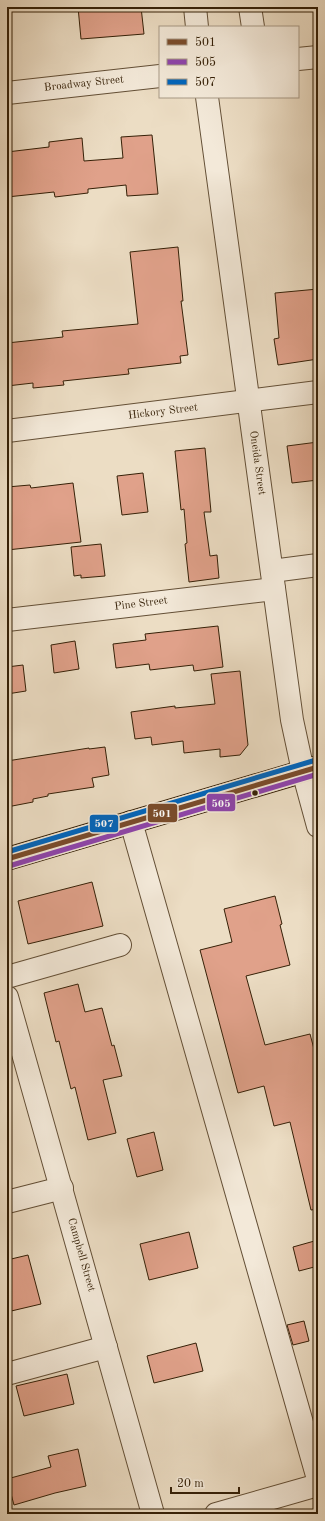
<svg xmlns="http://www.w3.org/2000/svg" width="325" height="1521" font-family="'Old Standard TT',serif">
	<rect width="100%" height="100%" fill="#ecddc4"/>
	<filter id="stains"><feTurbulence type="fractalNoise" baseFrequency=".005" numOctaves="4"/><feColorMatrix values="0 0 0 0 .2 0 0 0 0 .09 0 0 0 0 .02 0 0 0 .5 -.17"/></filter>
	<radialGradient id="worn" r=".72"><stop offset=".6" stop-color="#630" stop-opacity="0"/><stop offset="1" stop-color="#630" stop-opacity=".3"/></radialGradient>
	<g fill="#e0a18a" stroke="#352007">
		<polygon points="78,7 141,7 144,34 81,39"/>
		<polygon points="152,135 158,194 127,196 126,185 88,189 88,193 55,197 54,192 7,197 7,152 49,147 49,142 82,138 84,161 123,158 121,137"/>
		<polygon points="178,247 183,301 181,301 188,355 180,356 181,363 128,369 129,374 63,381 64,385 33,388 33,383 7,386 7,343 63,337 62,331 138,324 130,252"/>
		<polygon points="318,289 318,359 278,365 274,339 279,338 275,293"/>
		<polygon points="318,442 318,480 292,483 287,446"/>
		<polygon points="205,448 211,512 204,512 210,556 217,555 219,578 189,582 185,544 187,543 184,509 181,510 175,451"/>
		<polygon points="143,473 148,512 122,515 117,476"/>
		<polygon points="73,483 81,542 7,550 7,487 30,485 31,488"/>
		<polygon points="101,544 105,576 81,578 81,575 74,576 71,547"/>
		<polygon points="218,626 223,667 194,671 193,665 150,670 149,664 116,668 113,644 146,640 145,634"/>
		<polygon points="75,641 79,669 54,673 51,645"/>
		<polygon points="23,665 26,691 7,694 7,667"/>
		<polygon points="240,671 248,745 240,755 220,757 220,749 184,753 183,741 152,745 151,737 135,739 131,712 175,706 175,708 215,704 211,674"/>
		<polygon points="105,747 109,775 92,778 94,787 48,794 48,796 33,799 33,802 7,807 7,761 89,748 89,749"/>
		<polygon points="92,882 103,926 28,944 18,901"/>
		<polygon points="275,896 282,924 280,925 290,965 246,976 265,1045 310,1034 318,1064 318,1209 311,1210 290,1122 274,1126 264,1086 238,1093 200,950 232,942 224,909"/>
		<polygon points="78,984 85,1012 102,1008 112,1046 114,1045 122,1076 103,1080 116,1133 88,1140 75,1087 71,1089 59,1041 56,1042 44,993"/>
		<polygon points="154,1132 163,1170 137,1177 127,1139"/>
		<polygon points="189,1232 198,1268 149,1280 140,1244"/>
		<polygon points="318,1240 318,1266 299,1271 293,1247"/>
		<polygon points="28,1255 41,1304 7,1312 7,1260"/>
		<polygon points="304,1321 309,1341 293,1345 287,1325"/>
		<polygon points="196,1343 203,1371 154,1383 147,1356"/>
		<polygon points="67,1374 74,1404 24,1416 16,1386"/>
		<polygon points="78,1449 86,1486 55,1493 14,1505 7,1479 51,1467 48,1456"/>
	</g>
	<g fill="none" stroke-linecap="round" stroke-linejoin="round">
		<g stroke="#634f36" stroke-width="24">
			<g id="minor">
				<polyline points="195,7 197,27"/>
				<polyline points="250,7 253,27"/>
				<polyline points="298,59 318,57"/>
				<polyline points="7,93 160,76"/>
				<polyline points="207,97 292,720 303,771 318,826"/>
				<polyline points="7,431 318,392"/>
				<polyline points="272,571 318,565"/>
				<polyline points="7,620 274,589"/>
				<polyline points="131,822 318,1479"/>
				<polyline points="7,977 120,945"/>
				<polyline points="7,997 153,1514"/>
				<polyline points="7,1202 62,1188"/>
				<polyline points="7,1374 106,1347"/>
				<polyline points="216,1514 318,1485"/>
			</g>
		</g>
		<g stroke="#352007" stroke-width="24">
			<polyline id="major" points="7,859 318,767"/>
		</g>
		<use href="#minor" stroke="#f3e9d9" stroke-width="22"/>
		<use href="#major" stroke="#ecddc4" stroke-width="22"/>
		<g stroke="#f3e9d9" stroke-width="8">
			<polyline id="bus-1" points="7,859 318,767"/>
		</g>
		<g stroke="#f3e9d9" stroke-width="8">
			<polyline id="bus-2" points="9,866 318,774"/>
		</g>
		<g stroke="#f3e9d9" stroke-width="8">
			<polyline id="bus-3" points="7,852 316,760"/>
		</g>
		<use href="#bus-1" stroke="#7a4b2a" stroke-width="5"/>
		<use href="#bus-2" stroke="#8e44ad" stroke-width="5"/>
		<use href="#bus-3" stroke="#0065bd" stroke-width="5"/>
	</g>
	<circle fill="#352007" stroke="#f3e9d9" stroke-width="1.5" cx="255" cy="793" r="3.5"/>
	<g text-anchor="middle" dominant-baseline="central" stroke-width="4" stroke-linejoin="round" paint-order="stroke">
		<g font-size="11" fill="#352007" stroke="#f3e9d9">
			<text transform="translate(84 84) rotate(-6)">Broadway Street</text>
			<text transform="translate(163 412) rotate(-7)">Hickory Street</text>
			<text transform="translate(257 463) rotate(82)">Oneida Street</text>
			<text transform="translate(141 604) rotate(-7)">Pine Street</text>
			<text transform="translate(81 1255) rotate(74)">Campbell Street</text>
		</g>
	</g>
	<g stroke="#f3e9d9" stroke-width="1.5">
		<rect x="206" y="793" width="30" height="19" rx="4" fill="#8e44ad"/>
		<rect x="147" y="803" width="31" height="20" rx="4" fill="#7a4b2a"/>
		<rect x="89" y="814" width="30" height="19" rx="4" fill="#0065bd"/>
	</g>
	<g font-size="11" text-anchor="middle" font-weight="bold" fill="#fff">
		<text x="221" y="807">505</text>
		<text x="162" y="817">501</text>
		<text x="104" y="827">507</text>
	</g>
	<rect width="325" height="1521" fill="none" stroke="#ecddc4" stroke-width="24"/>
	<rect x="8" y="8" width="309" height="1505" fill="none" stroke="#352007" stroke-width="2"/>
	<rect x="12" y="12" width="301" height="1497" fill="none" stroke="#352007"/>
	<rect x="159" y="26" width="140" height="72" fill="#f3e9d9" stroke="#a79985"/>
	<rect x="167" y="39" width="20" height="6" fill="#7a4b2a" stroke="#a79985"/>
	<text x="195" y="46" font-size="12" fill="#352007">501</text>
	<rect x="167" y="59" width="20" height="6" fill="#8e44ad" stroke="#a79985"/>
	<text x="195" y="66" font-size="12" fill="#352007">505</text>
	<rect x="167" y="79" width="20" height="6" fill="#0065bd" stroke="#a79985"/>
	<text x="195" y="86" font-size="12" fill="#352007">507</text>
	<path d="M171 1487v6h68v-6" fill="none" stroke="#352007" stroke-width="2"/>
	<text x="177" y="1487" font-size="12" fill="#352007" stroke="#f3e9d9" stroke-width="3" paint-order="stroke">20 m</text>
	<rect width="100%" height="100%" filter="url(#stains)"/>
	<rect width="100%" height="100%" fill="url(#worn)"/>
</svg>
